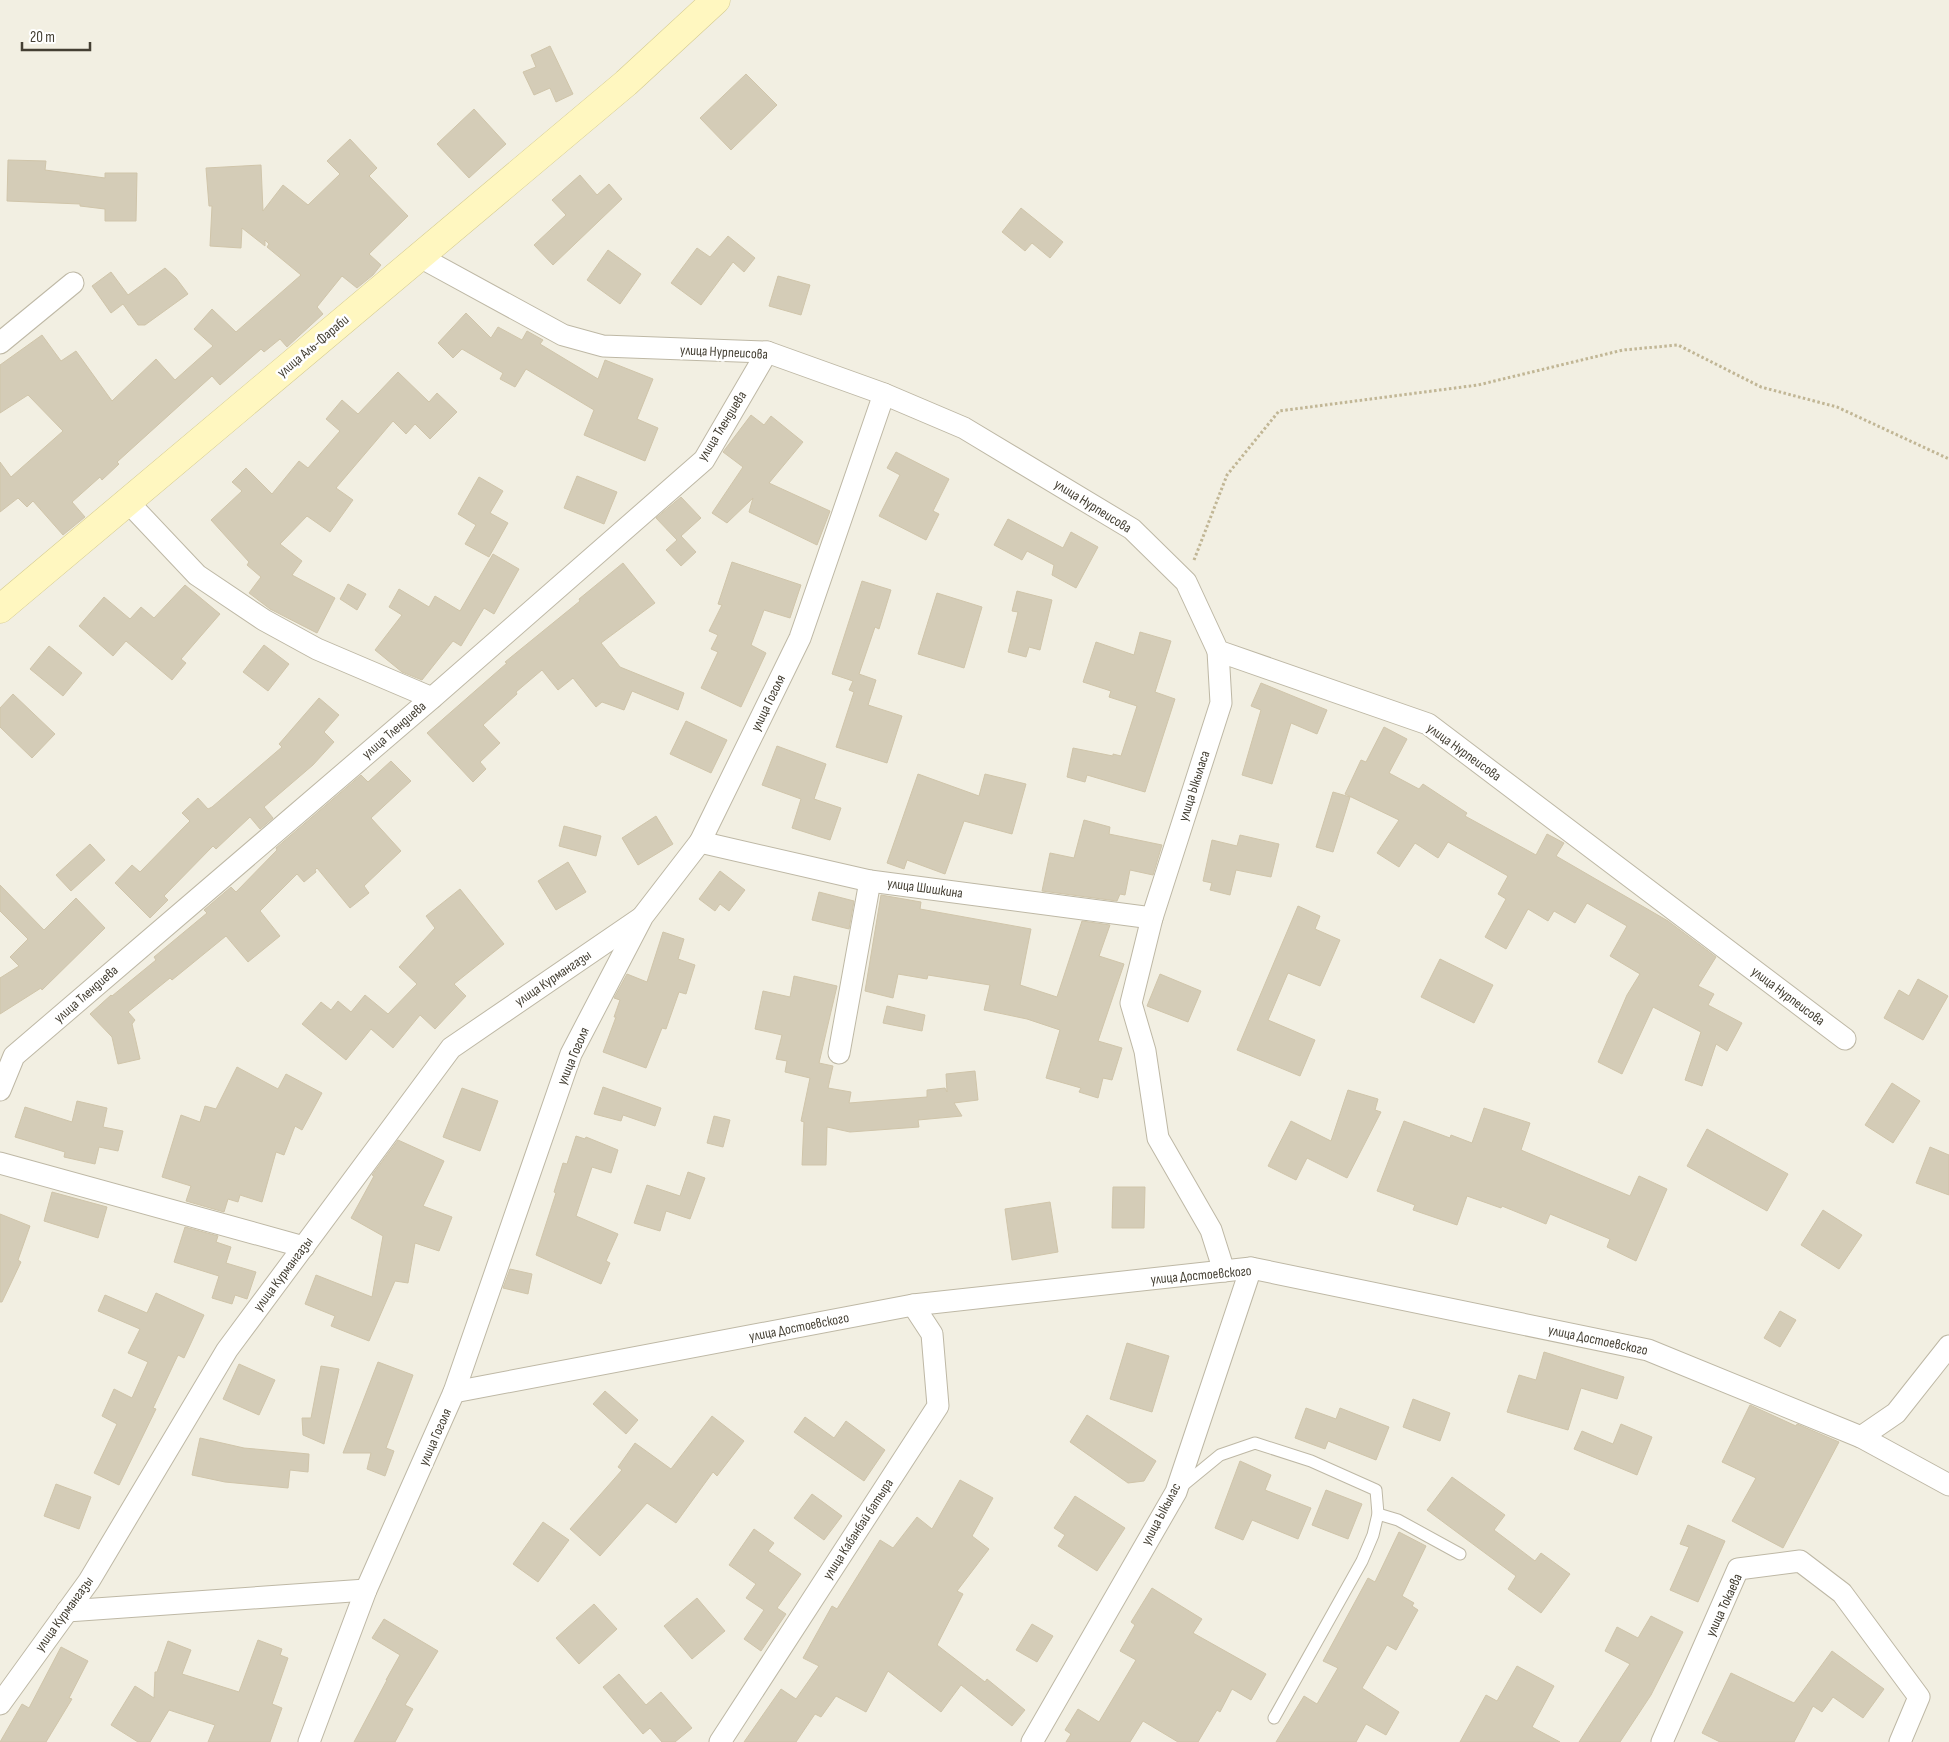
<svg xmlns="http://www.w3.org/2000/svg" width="1949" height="1742" font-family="'Sofia Sans Condensed',sans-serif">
	<rect width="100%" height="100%" fill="#f2efe2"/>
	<g fill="#d4ccb7" stroke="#d0c5aa">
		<polygon points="550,46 573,94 556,102 550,88 534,95 523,72 536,67 531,55"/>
		<polygon points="746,74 777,105 731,150 700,118"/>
		<polygon points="474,109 506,144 469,178 437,144"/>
		<polygon points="350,139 377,168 369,176 408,216 369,254 381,265 373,275 357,288 342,276 317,307 323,314 287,347 280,339 264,352 261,349 220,385 212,376 117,462 119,464 102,480 100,477 72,502 85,517 63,535 33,501 27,507 18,498 0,512 0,462 11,477 63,431 28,395 0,413 0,365 42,335 61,361 76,351 112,401 156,359 175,380 213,346 194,329 212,309 236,332 301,275 267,247 269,244 265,240 265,246 242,228 241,248 210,246 212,206 209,206 206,168 261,165 263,211 283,185 308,205 340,174 327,161"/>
		<polygon points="8,160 46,161 45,170 105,178 105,173 137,173 136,221 105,221 105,209 80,206 80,204 7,201"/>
		<polygon points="580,175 597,195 609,184 622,199 553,265 534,245 566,215 552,200"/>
		<polygon points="1021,208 1063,242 1050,258 1032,243 1025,251 1002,232"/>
		<polygon points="728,236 755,258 744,272 733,262 701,305 671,283 697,248 710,257"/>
		<polygon points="608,250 641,274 620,304 587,280"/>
		<polygon points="165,268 176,278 188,294 145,325 138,325 123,304 111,313 92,286 111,272 128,295"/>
		<polygon points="778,276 810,285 801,315 769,306"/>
		<polygon points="466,313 491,338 498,327 522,340 527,331 543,340 540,344 598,379 605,360 653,379 637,419 658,428 645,461 584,435 594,410 526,369 515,387 500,379 503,373 462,349 453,358 438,343"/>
		<polygon points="398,372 429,402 437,393 457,412 430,439 415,424 406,434 393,421 336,488 353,500 330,532 307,516 280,544 302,561 292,575 335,598 317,633 270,609 249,593 261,577 247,565 249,562 211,520 242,491 232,482 246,468 272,494 299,461 308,468 340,431 326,419 342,400 358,414"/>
		<polygon points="751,415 764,425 771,416 803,442 769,483 830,511 817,545 749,512 753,498 727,523 712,513 743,467 723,452"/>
		<polygon points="896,452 949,479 933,511 939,514 926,540 879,516 900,475 887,468"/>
		<polygon points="577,476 617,492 604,524 564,508"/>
		<polygon points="479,477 503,491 490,513 508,523 489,557 465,544 476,525 458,514"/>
		<polygon points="681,497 701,518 681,536 696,552 681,566 666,550 677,540 656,518"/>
		<polygon points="1008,519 1063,548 1071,532 1098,547 1076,588 1052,575 1054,565 1027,551 1022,560 994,545"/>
		<polygon points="493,554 519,569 494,614 484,608 461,646 453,641 422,680 402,672 375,650 402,615 389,607 399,589 429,607 435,596 460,611"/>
		<polygon points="732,562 801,585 790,618 764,610 751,645 766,653 741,707 701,688 718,652 711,649 718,635 709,631 722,605 718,604"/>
		<polygon points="623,563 655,603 601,643 620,667 684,693 678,710 632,691 624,710 602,702 596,707 573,678 558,690 542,670 516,692 517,694 483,725 500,743 480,762 486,769 473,782 427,733 507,663 505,662 580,601 579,599"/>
		<polygon points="862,581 891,590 879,629 875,627 859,674 876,680 868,705 902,716 887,763 836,747 854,692 849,690 853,681 832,674"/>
		<polygon points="348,584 366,594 357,610 340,599"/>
		<polygon points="185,585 220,614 181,659 186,663 172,680 126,641 113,656 79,626 104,597 130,619 141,607 154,618"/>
		<polygon points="1017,591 1052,600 1040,650 1029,647 1026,657 1008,652 1018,612 1012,611"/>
		<polygon points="937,593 982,607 964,668 918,654"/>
		<polygon points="1140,632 1171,641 1155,692 1175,699 1145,792 1087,775 1085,782 1067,777 1073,748 1113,756 1113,754 1121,756 1137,706 1109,697 1111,691 1083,682 1096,642 1134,655"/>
		<polygon points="264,645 289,664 268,691 243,672"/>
		<polygon points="49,646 82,673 63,696 30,669"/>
		<polygon points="1261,683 1327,710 1317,734 1291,723 1272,784 1242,775 1261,710 1251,706"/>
		<polygon points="13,694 55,734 32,758 0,727 0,708"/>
		<polygon points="319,698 339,715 324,732 334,742 313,765 264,807 273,818 260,829 250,817 216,849 213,846 164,896 168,900 150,918 115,883 132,865 140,872 190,821 182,813 198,798 208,809 212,807 282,747 279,744"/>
		<polygon points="686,721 727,740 711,773 670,754"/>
		<polygon points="1384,727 1407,739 1389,773 1419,789 1423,784 1467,813 1465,816 1536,855 1547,834 1564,843 1556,856 1668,921 1716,957 1698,986 1714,994 1708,1005 1742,1023 1727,1051 1716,1044 1702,1086 1685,1080 1701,1032 1653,1007 1622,1074 1598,1062 1627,995 1640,974 1610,956 1627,926 1587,903 1575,923 1554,911 1548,921 1528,909 1506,949 1485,937 1506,899 1498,894 1508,876 1448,842 1438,858 1415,843 1399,867 1377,853 1399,820 1345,794 1361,760 1366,762"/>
		<polygon points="777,746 826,764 814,799 841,808 830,840 792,828 801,799 762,785"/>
		<polygon points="391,761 411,781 371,818 401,851 364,886 369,893 350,908 317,868 315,870 316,872 304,882 297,874 260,911 280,936 248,962 226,936 172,980 170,978 128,1012 135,1020 132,1024 140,1059 118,1064 112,1037 90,1014 111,995 112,996 156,960 154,957 207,913 204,910 231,887 236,892 277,850 276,848 361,775 368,782"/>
		<polygon points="918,774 979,796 985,774 1026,784 1012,834 964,821 945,874 907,860 904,869 887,863"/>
		<polygon points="1333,792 1350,797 1333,852 1316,847"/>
		<polygon points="656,816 673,844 638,865 622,838"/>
		<polygon points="1084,820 1110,827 1109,834 1162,845 1153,875 1130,870 1125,895 1120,894 1117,901 1042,891 1050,853 1074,858"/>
		<polygon points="564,826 601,836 596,856 559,846"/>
		<polygon points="1240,835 1279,844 1271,877 1236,870 1230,895 1210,890 1212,883 1203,881 1212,840 1237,846"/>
		<polygon points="90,844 105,860 71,891 56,875"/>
		<polygon points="568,862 586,892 556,910 538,881"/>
		<polygon points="720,871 745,890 729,911 720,904 715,911 699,899"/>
		<polygon points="0,885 44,930 76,898 105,928 42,990 41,988 0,1014 0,978 19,966 10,957 28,939 0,911"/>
		<polygon points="460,889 504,944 454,984 466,996 435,1029 420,1015 393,1048 371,1029 346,1060 302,1024 321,1002 331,1010 338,1001 351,1012 365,995 388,1014 417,984 399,967 435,928 426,916"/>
		<polygon points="819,892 854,901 849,929 812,920"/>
		<polygon points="881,895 921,902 920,909 1031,929 1020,985 1057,997 1082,921 1110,925 1099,956 1124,964 1098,1041 1122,1048 1112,1080 1103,1078 1098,1098 1079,1092 1081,1088 1046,1078 1060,1030 1027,1019 984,1010 990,985 928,975 927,979 898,974 893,998 865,991"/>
		<polygon points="1298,906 1320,916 1315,929 1340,940 1320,986 1288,973 1268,1020 1315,1040 1300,1076 1237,1050"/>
		<polygon points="663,932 684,939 678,959 695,965 686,994 679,992 666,1029 662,1028 646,1068 603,1052 616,1017 614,1017 620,1000 614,998 627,974 647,982"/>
		<polygon points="1440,959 1493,985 1474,1023 1421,997"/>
		<polygon points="1160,974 1201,991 1188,1022 1147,1006"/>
		<polygon points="794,976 837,986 819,1063 833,1066 828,1088 851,1092 849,1103 927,1097 927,1090 945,1088 947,1092 946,1074 975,1071 978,1100 954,1103 962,1116 918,1120 919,1127 850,1132 827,1127 826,1165 802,1165 804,1122 801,1121 810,1078 785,1072 787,1061 776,1059 782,1035 755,1029 763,991 790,997"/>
		<polygon points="1918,979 1948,996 1923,1040 1884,1018 1899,990 1909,996"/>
		<polygon points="887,1006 925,1015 922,1031 883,1023"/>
		<polygon points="237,1067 278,1089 286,1074 322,1093 302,1130 295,1126 284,1155 276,1152 262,1202 240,1195 238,1202 228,1199 224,1212 186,1201 191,1186 162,1177 181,1115 200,1122 205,1106 216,1109"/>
		<polygon points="1892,1083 1920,1101 1893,1143 1865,1125"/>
		<polygon points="603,1087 661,1108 655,1126 623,1115 621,1121 594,1114"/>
		<polygon points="462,1088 498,1101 480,1151 443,1137"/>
		<polygon points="1348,1090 1378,1099 1375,1110 1381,1112 1347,1178 1307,1158 1296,1180 1268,1166 1291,1121 1331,1141"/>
		<polygon points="77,1101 107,1108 103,1127 123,1131 118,1151 99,1147 95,1164 64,1157 65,1152 15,1137 25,1107 72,1122"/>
		<polygon points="1484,1108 1530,1123 1521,1150 1630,1196 1639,1176 1667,1189 1636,1261 1607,1247 1610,1239 1550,1214 1546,1224 1502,1206 1501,1208 1467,1196 1457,1225 1413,1210 1415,1205 1377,1191 1404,1121 1450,1138 1451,1135 1472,1143"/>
		<polygon points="714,1116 730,1120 723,1147 707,1143"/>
		<polygon points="1707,1129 1788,1174 1767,1211 1687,1166"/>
		<polygon points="576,1136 585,1139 586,1137 618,1150 611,1173 592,1167 576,1216 618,1234 606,1261 610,1263 601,1284 536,1255 556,1193 554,1192 563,1163 567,1164"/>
		<polygon points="398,1140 444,1161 423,1206 452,1217 439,1251 415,1243 408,1283 395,1281 369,1341 331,1326 335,1316 305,1304 316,1275 372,1297 383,1236 351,1218 374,1176 372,1175"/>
		<polygon points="1930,1147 1949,1155 1949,1195 1916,1183"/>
		<polygon points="688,1172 705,1178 690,1219 666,1211 660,1231 634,1223 647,1185 680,1196"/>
		<polygon points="1113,1187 1145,1187 1144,1228 1112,1228"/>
		<polygon points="52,1192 107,1207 98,1238 44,1221"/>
		<polygon points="1050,1202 1058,1252 1012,1260 1005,1209"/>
		<polygon points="1823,1210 1862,1235 1839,1269 1801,1245"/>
		<polygon points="0,1214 30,1226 18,1260 21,1262 2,1302 0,1302"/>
		<polygon points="185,1227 218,1236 216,1242 231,1247 226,1263 256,1272 247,1299 235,1295 232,1304 212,1298 219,1276 174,1262"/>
		<polygon points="510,1269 532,1274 528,1294 503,1288"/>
		<polygon points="156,1293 204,1315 184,1358 178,1355 153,1408 156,1409 119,1485 94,1473 117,1424 102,1416 114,1389 132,1398 148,1362 128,1353 140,1329 98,1311 105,1295 147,1313"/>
		<polygon points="1780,1311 1796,1320 1780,1347 1764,1338"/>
		<polygon points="1127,1343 1169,1356 1152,1412 1110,1399"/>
		<polygon points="1544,1352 1624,1377 1617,1399 1581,1388 1568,1430 1507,1412 1519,1375 1536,1380"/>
		<polygon points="378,1362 413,1375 386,1448 394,1451 385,1476 367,1469 371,1453 343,1453"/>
		<polygon points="239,1364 275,1380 259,1415 223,1399"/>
		<polygon points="321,1366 339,1369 324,1444 303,1435 302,1418 311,1418"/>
		<polygon points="605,1391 638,1420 626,1434 593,1404"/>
		<polygon points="1413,1399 1450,1413 1440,1441 1403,1427"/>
		<polygon points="1750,1405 1796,1426 1797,1424 1839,1442 1783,1548 1732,1521 1756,1478 1722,1462"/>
		<polygon points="1306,1408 1336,1419 1340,1408 1389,1427 1376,1460 1328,1441 1325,1449 1295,1438"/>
		<polygon points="1087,1415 1156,1461 1144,1481 1128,1483 1070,1442"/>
		<polygon points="712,1416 744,1441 717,1476 713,1472 676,1523 647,1503 600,1556 570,1529 622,1470 618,1467 635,1443 671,1469"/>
		<polygon points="805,1417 834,1438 846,1421 885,1450 864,1481 794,1432"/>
		<polygon points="1621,1424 1652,1437 1637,1475 1574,1449 1582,1431 1613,1444"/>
		<polygon points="200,1438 244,1448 309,1454 308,1472 290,1470 288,1488 225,1482 192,1475"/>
		<polygon points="1240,1461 1271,1475 1265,1490 1311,1508 1298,1539 1252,1520 1243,1540 1215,1528"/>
		<polygon points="1452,1477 1505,1515 1494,1530 1535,1561 1541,1553 1570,1574 1541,1613 1508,1589 1516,1576 1427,1510"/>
		<polygon points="960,1480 993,1498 972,1536 989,1549 957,1591 963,1594 937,1645 985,1682 987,1679 1025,1710 1012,1726 961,1685 941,1712 888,1671 866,1712 836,1696 821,1717 815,1714 796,1742 744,1742 781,1689 796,1699 819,1666 803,1658 832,1606 837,1609 880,1540 893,1548 917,1517 932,1529"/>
		<polygon points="56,1484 91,1497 79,1529 44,1516"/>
		<polygon points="1326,1490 1362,1504 1348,1539 1312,1525"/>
		<polygon points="812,1494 842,1516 824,1540 794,1518"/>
		<polygon points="1075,1496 1125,1528 1097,1571 1058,1546 1065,1535 1054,1528"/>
		<polygon points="543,1522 569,1540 538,1582 513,1564"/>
		<polygon points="1688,1525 1725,1541 1698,1602 1670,1590 1689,1547 1680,1544"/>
		<polygon points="754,1529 774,1543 768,1551 801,1574 777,1608 786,1614 761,1651 744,1639 764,1610 746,1598 756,1584 729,1565"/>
		<polygon points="1399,1532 1426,1546 1402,1596 1414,1603 1412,1606 1418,1610 1396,1650 1387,1645 1362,1688 1399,1712 1386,1735 1366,1724 1356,1742 1276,1742 1304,1696 1317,1704 1338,1668 1323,1661 1368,1578 1375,1582"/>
		<polygon points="1152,1588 1202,1619 1193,1633 1266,1674 1251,1700 1232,1689 1220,1712 1217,1710 1198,1742 1178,1742 1143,1721 1130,1742 1066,1742 1071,1734 1065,1730 1078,1709 1099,1722 1136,1660 1120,1651 1135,1625 1131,1622"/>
		<polygon points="697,1598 725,1631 692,1659 664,1626"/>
		<polygon points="594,1604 617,1629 579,1664 556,1638"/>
		<polygon points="1651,1616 1683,1632 1651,1695 1620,1742 1579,1742 1630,1664 1605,1651 1617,1627 1638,1638"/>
		<polygon points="384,1619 438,1651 405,1705 413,1709 395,1742 354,1742 387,1680 386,1680 400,1655 372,1638"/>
		<polygon points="1032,1624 1053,1636 1037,1662 1016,1650"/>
		<polygon points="258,1640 282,1649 280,1655 288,1658 272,1704 282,1708 270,1742 208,1742 215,1725 169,1710 150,1742 138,1742 111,1725 135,1686 154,1698 155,1672 157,1672 168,1641 191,1650 182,1674 239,1692"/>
		<polygon points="61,1647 88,1661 69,1698 72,1699 46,1742 0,1742 22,1704 29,1708"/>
		<polygon points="1832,1651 1884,1689 1863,1718 1833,1697 1822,1712 1813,1706 1794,1742 1720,1742 1702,1733 1731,1673 1794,1703"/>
		<polygon points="1517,1666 1554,1686 1532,1727 1560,1742 1460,1742 1486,1695 1497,1701"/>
		<polygon points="619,1674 646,1705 661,1692 692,1728 675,1742 662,1742 650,1728 643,1734 603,1687"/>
	</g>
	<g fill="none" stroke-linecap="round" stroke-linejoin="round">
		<g stroke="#beb8a5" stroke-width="13">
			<g id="service">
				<polyline points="1181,1487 1220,1455 1255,1443 1311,1461 1376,1490 1378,1514 1373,1535 1362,1561 1274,1718"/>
				<polyline points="1378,1514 1398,1520 1460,1554"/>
			</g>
		</g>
		<g stroke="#beb8a5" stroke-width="23">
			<g id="minor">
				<polyline points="420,257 563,335 603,346 767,352 884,394 964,428 1132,529 1186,582 1218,651 1428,724 1845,1039"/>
				<polyline points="0,343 73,283"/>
				<polyline points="128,502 197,575 264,620 317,649 432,698"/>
				<polyline points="1218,651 1221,703 1152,918 1131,1003 1145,1051 1158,1138 1211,1230 1224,1271"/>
				<polyline points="700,842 870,881 1152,918"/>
				<polyline points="839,1053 870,881"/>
				<polyline points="0,1090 14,1056 432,698 704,460 767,352"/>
				<polyline points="0,1163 304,1247"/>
				<polyline points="454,1392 913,1305 1251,1268 1648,1350 1861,1437 1949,1485"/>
				<polyline points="1861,1437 1896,1413 1949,1346"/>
				<polyline points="67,1611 366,1590"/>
				<polyline points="0,1704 89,1581 227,1350 451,1048 641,918"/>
				<polyline points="309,1742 366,1590 454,1392 571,1054 643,916 700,842 800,638 884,394"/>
				<polyline points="720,1742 938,1406 932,1334 913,1305"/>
				<polyline points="1032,1742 1176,1492 1251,1268"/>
				<polyline points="1662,1742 1738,1569 1800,1561 1842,1593 1919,1697 1900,1742"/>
			</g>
		</g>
		<g stroke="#d5cb8f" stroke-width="29">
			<polyline id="secondary" points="0,609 626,83 716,0"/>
		</g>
		<polyline stroke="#c1b695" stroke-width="3" stroke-dasharray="2.5 2.5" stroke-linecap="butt" points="1194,560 1227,475 1279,411 1478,385 1623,350 1678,345 1761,387 1837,407 1949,459"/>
		<use href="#service" stroke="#fff" stroke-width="11"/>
		<use href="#minor" stroke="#fff" stroke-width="21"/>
		<use href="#secondary" stroke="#fff7c0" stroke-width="28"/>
	</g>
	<g text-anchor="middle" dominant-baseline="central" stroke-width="5" stroke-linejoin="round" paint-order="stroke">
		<g font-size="14" fill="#443f33" stroke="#fff">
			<text transform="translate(313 346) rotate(-40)">улица Аль-Фараби</text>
			<text transform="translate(724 352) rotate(3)">улица Нурпеисова</text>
			<text transform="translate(722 426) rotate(-58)">улица Тлендиева</text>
			<text transform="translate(1093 506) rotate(32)">улица Нурпеисова</text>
			<text transform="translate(768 703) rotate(-64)">улица Гоголя</text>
			<text transform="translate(394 730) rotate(-41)">улица Тлендиева</text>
			<text transform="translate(1464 752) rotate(36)">улица Нурпеисова</text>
			<text transform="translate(1194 786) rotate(-72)">улица Ыкыласа</text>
			<text transform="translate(925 888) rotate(8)">улица Шишкина</text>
			<text transform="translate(553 978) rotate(-34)">улица Курмангазы</text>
			<text transform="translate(86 994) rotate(-41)">улица Тлендиева</text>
			<text transform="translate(1788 996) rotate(37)">улица Нурпеисова</text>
			<text transform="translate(573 1056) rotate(-67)">улица Гоголя</text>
			<text transform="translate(283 1274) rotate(-53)">улица Курмангазы</text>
			<text transform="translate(1201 1275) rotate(-5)">улица Достоевского</text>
			<text transform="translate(799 1327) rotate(-11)">улица Достоевского</text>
			<text transform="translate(1598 1340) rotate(12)">улица Достоевского</text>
			<text transform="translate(435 1437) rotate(-66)">улица Гоголя</text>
			<text transform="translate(1161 1514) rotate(-62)">улица Ыкылас</text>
			<text transform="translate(858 1529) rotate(-57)">улица Кабанбай батыра</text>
			<text transform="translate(1724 1605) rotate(-65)">улица Токаева</text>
			<text transform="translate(64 1614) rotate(-54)">улица Курмангазы</text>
		</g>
	</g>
	<path d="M22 42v8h68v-8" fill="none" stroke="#443f33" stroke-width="2.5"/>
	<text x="30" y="42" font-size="15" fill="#443f33" stroke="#ffffff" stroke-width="4" paint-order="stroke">20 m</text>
</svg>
